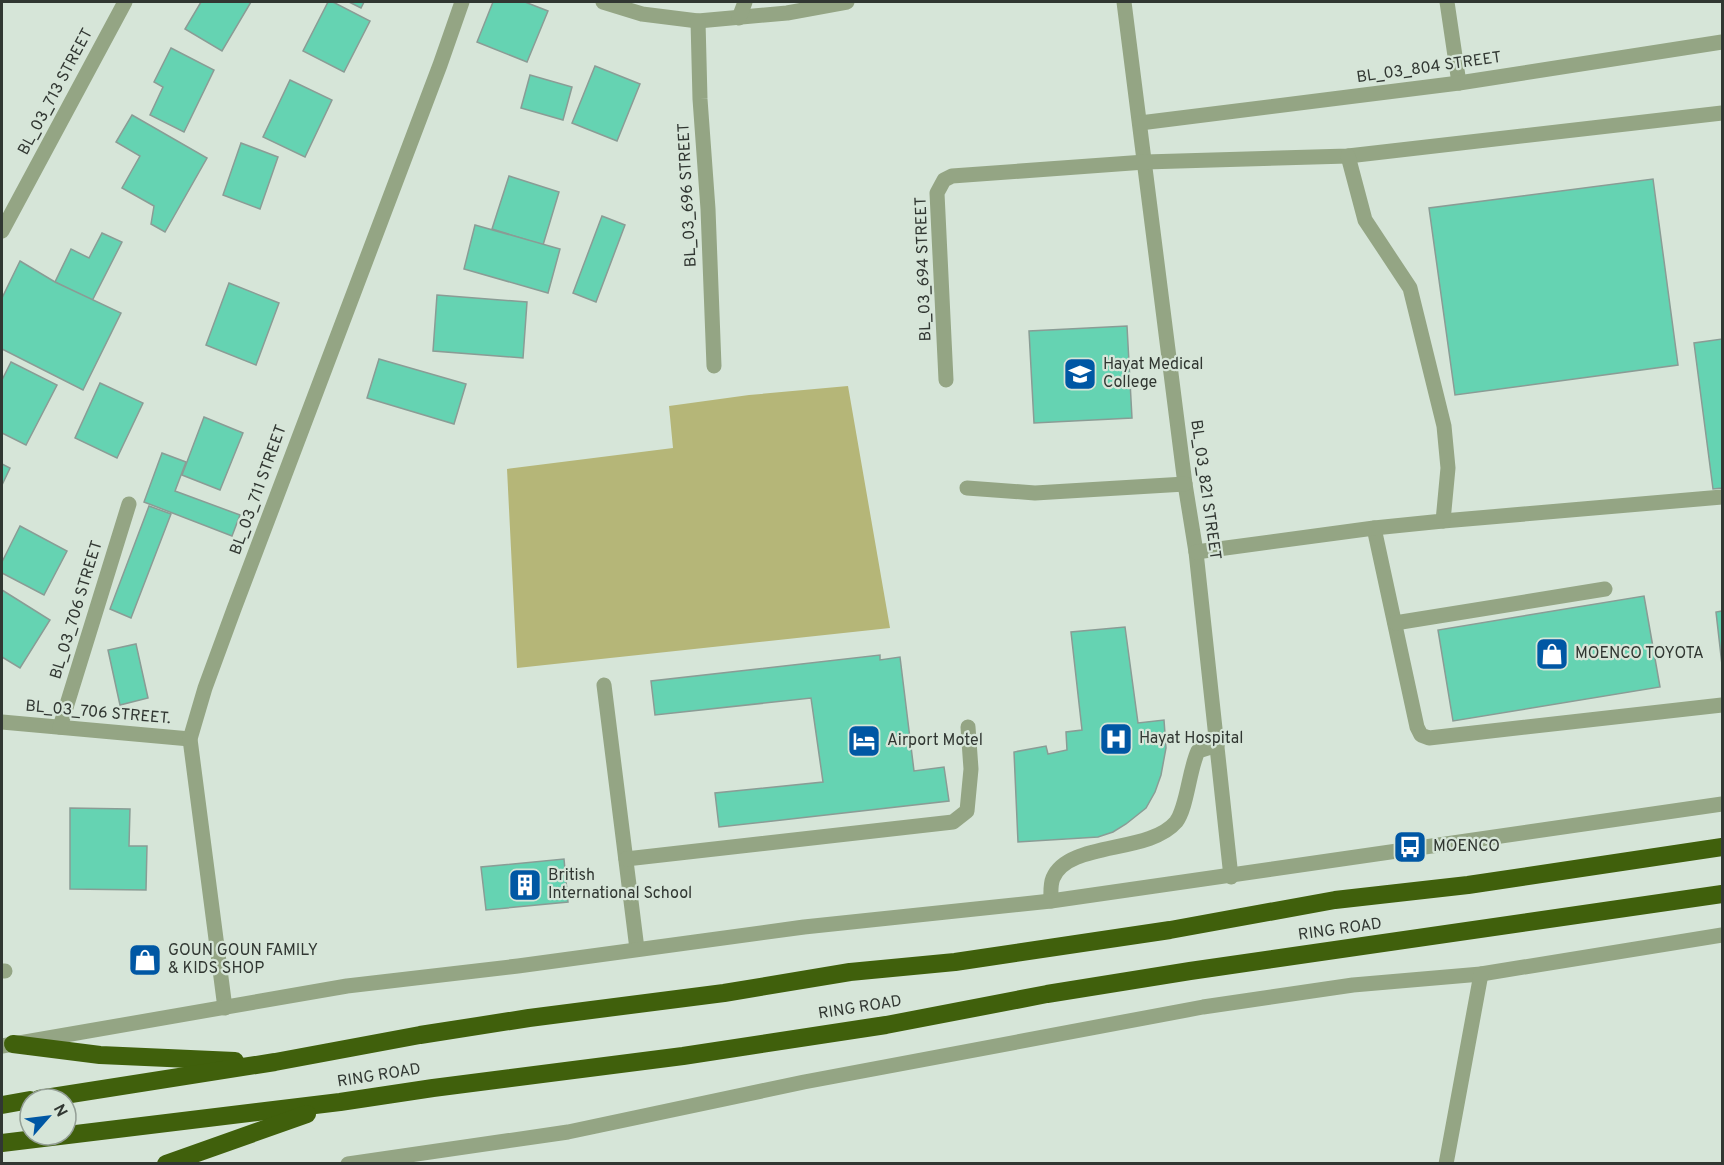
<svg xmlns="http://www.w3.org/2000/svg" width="1724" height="1165" font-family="Overpass,sans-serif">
	<rect width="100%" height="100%" fill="#d6e5d8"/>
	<polygon fill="#b5b678" points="848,386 890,628 517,668 507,469 673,448 669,406 749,395"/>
	<g fill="#65d3b2" stroke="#8a9c95" stroke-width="1.5">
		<polygon points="201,2 251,2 222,51 185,29"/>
		<polygon points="328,2 333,2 370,21 344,72 303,51"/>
		<polygon points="349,2 364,2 361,8"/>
		<polygon points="493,2 525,2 548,11 527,62 477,42"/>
		<polygon points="171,48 214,70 184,132 150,115 163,87 154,82"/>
		<polygon points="595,66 640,84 617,141 572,123"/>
		<polygon points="530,75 572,87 563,120 521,108"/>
		<polygon points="290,80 332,100 305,157 263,137"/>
		<polygon points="132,115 207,158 165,232 151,224 154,206 122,188 140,156 116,142"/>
		<polygon points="241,143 278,157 260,209 223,195"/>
		<polygon points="509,176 559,192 543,245 492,229"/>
		<polygon points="1653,179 1678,365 1455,395 1429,208"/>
		<polygon points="602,216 625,225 596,302 573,293"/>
		<polygon points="475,225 560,249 548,293 464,269"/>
		<polygon points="102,233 122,242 92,301 55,282 71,249 89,258"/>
		<polygon points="20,261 55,282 121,313 83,390 2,349 2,298"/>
		<polygon points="229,283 279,303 256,365 206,345"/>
		<polygon points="437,295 527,302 523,358 433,351"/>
		<polygon points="1127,326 1132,418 1034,423 1029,331"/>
		<polygon points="1722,339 1722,488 1713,489 1694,343"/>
		<polygon points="379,359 466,384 454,424 367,398"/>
		<polygon points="11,362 57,385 26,445 2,433 2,380"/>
		<polygon points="100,383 143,403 117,458 75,438"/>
		<polygon points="204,417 243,433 220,490 182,475"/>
		<polygon points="162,453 186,462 175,491 240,515 232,536 144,502"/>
		<polygon points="2,464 10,468 2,485"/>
		<polygon points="149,506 171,514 131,618 110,609"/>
		<polygon points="20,526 67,551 44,595 2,573 2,562"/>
		<polygon points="2,590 50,620 20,668 2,657"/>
		<polygon points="1644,596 1660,687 1453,721 1438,630"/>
		<polygon points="1722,611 1722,665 1716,612"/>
		<polygon points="1125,627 1138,723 1164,720 1166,748 1161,775 1155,792 1146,808 1126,824 1113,832 1098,837 1018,842 1014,752 1046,746 1048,754 1067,750 1066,732 1082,730 1071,632"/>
		<polygon points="136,644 148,698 120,705 108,650"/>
		<polygon points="880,655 880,660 900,657 914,771 944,767 949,801 719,827 715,793 823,782 811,698 655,715 651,681"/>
		<polygon points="70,808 130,809 129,846 147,846 146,890 70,889"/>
		<polygon points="564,859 568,902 486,910 481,867"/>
	</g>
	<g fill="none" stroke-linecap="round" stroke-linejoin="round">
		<g stroke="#94a584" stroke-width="15">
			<polyline points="603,2 642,14 698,21 787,13 847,2"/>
			<polyline points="1124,2 1185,484 1196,552 1231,877"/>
			<polyline points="1447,2 1459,83"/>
			<polyline points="739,18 745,2"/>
			<polyline points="698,21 700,99 708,209 714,366"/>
			<polyline points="1140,123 1459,83 1722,42"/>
			<polyline points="2,231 125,2"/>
			<polyline points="946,380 937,193 944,180 952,176 1145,162 1348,156 1722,113"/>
			<polyline points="967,488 1035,493 1185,484"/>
			<polyline points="1443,521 1722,497"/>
			<polyline points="1374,528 1417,727 1421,735 1429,738 1722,705"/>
			<polyline points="1196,552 1374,528 1443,521 1448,468 1444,426 1410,288 1365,220 1348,156"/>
			<polyline points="1395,623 1605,589"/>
			<polyline points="604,685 637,949"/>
			<polyline points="2,722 190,739"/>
			<polyline points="60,727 129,504"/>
			<polyline points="626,859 953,822 967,811 971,769 968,727"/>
			<path d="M1051,901c0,-7 -1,-16 2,-23 15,-37 96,-24 123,-56 11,-14 13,-52 22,-71l19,-6"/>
			<polyline points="2,971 5,971"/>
			<polyline points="225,1008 190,739 205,688 234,609 440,65 462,2"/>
			<polyline points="2,1046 347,986 518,966 804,927 1051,901 1722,804"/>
			<polyline points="348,1164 568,1132 804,1082 1203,1007 1353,985 1481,974 1722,935"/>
			<polyline points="1446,1164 1481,974"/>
		</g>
		<g stroke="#40600c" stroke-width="18">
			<polyline points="13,1044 100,1055 235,1061"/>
			<polyline points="39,1099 275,1062 420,1035 529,1018 724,993 850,972 955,962 1170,930 1335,900 1468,885 1722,847"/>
			<polyline points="2,1105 30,1100"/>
			<polyline points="2,1143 340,1102 433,1088 683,1056 886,1025 1047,994 1190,971 1722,894"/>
			<polyline points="166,1164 307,1114"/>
		</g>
	</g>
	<defs>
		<g id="university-square" transform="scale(1.725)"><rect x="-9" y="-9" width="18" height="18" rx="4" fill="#0057a4" stroke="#d6e5d8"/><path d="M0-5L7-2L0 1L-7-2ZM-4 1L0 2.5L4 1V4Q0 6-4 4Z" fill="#fff"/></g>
		<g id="shop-square" transform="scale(1.725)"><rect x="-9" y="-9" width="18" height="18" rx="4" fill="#0057a4" stroke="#d6e5d8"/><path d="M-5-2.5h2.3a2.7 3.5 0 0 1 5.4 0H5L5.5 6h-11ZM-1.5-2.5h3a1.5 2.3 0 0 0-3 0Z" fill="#fff"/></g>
		<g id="hospital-square" transform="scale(1.725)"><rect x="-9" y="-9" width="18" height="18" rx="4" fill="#0057a4" stroke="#d6e5d8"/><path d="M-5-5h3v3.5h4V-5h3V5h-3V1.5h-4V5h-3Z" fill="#fff"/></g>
		<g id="hotel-square" transform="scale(1.725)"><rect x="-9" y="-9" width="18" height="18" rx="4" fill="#0057a4" stroke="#d6e5d8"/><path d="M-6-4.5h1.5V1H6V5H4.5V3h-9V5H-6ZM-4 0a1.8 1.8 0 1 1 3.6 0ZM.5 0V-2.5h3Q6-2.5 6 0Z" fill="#fff"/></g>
		<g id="bus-square" transform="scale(1.725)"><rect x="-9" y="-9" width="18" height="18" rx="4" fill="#0057a4" stroke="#d6e5d8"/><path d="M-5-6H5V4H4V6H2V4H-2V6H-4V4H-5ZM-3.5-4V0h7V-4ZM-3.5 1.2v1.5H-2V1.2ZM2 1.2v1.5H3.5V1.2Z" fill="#fff"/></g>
		<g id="building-square" transform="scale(1.725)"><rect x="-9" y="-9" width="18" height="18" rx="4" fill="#0057a4" stroke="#d6e5d8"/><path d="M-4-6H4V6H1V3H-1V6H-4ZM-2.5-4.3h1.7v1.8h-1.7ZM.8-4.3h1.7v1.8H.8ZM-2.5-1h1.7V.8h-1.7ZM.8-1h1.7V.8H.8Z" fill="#fff"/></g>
	</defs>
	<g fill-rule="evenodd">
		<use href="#university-square" x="1080" y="374"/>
		<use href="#shop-square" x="1552" y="654"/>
		<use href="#hospital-square" x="1116" y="739"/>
		<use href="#hotel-square" x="864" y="741"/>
		<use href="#bus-square" x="1410" y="847"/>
		<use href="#building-square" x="525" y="885"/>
		<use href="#shop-square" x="145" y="960"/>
	</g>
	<g text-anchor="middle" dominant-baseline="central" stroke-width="4.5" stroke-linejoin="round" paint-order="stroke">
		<g font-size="16" fill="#313732" stroke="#d6e5d8">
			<text transform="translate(1429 68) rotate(-8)">BL_03_804 STREET</text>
			<text transform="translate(56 92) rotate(-62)">BL_03_713 STREET</text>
			<text transform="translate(688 195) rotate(-93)">BL_03_696 STREET</text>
			<text transform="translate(924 269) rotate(-92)">BL_03_694 STREET</text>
			<text transform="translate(259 490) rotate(-70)">BL_03_711 STREET</text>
			<text transform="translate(1205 490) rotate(82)">BL_03_821 STREET</text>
			<text transform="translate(77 610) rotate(-73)">BL_03_706 STREET</text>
			<text transform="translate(98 713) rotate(5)">BL_03_706 STREET.</text>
			<text transform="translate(1340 930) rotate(-8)">RING ROAD</text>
			<text transform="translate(860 1008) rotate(-9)">RING ROAD</text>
			<text transform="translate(379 1076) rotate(-9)">RING ROAD</text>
		</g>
		<g font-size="16" fill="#313732" stroke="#d6e5d8" text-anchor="start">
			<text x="1103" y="365">Hayat Medical<tspan x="1103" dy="18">College</tspan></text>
			<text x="1575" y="654">MOENCO TOYOTA</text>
			<text x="1139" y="739">Hayat Hospital</text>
			<text x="887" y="741">Airport Motel</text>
			<text x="1433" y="847">MOENCO</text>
			<text x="548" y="876">British<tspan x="548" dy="18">International School</tspan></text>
			<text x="168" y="951">GOUN GOUN FAMILY<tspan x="168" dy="18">&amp; KIDS SHOP</tspan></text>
		</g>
	</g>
	<rect width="1724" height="1165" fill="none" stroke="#313732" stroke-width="6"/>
	<g transform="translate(48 1117) rotate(62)"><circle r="28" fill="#d6e5d8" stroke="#949f96" stroke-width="1.5"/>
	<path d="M0-4.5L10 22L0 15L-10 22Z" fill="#0057a4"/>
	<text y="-9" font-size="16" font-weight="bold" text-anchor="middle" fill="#313732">N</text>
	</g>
</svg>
